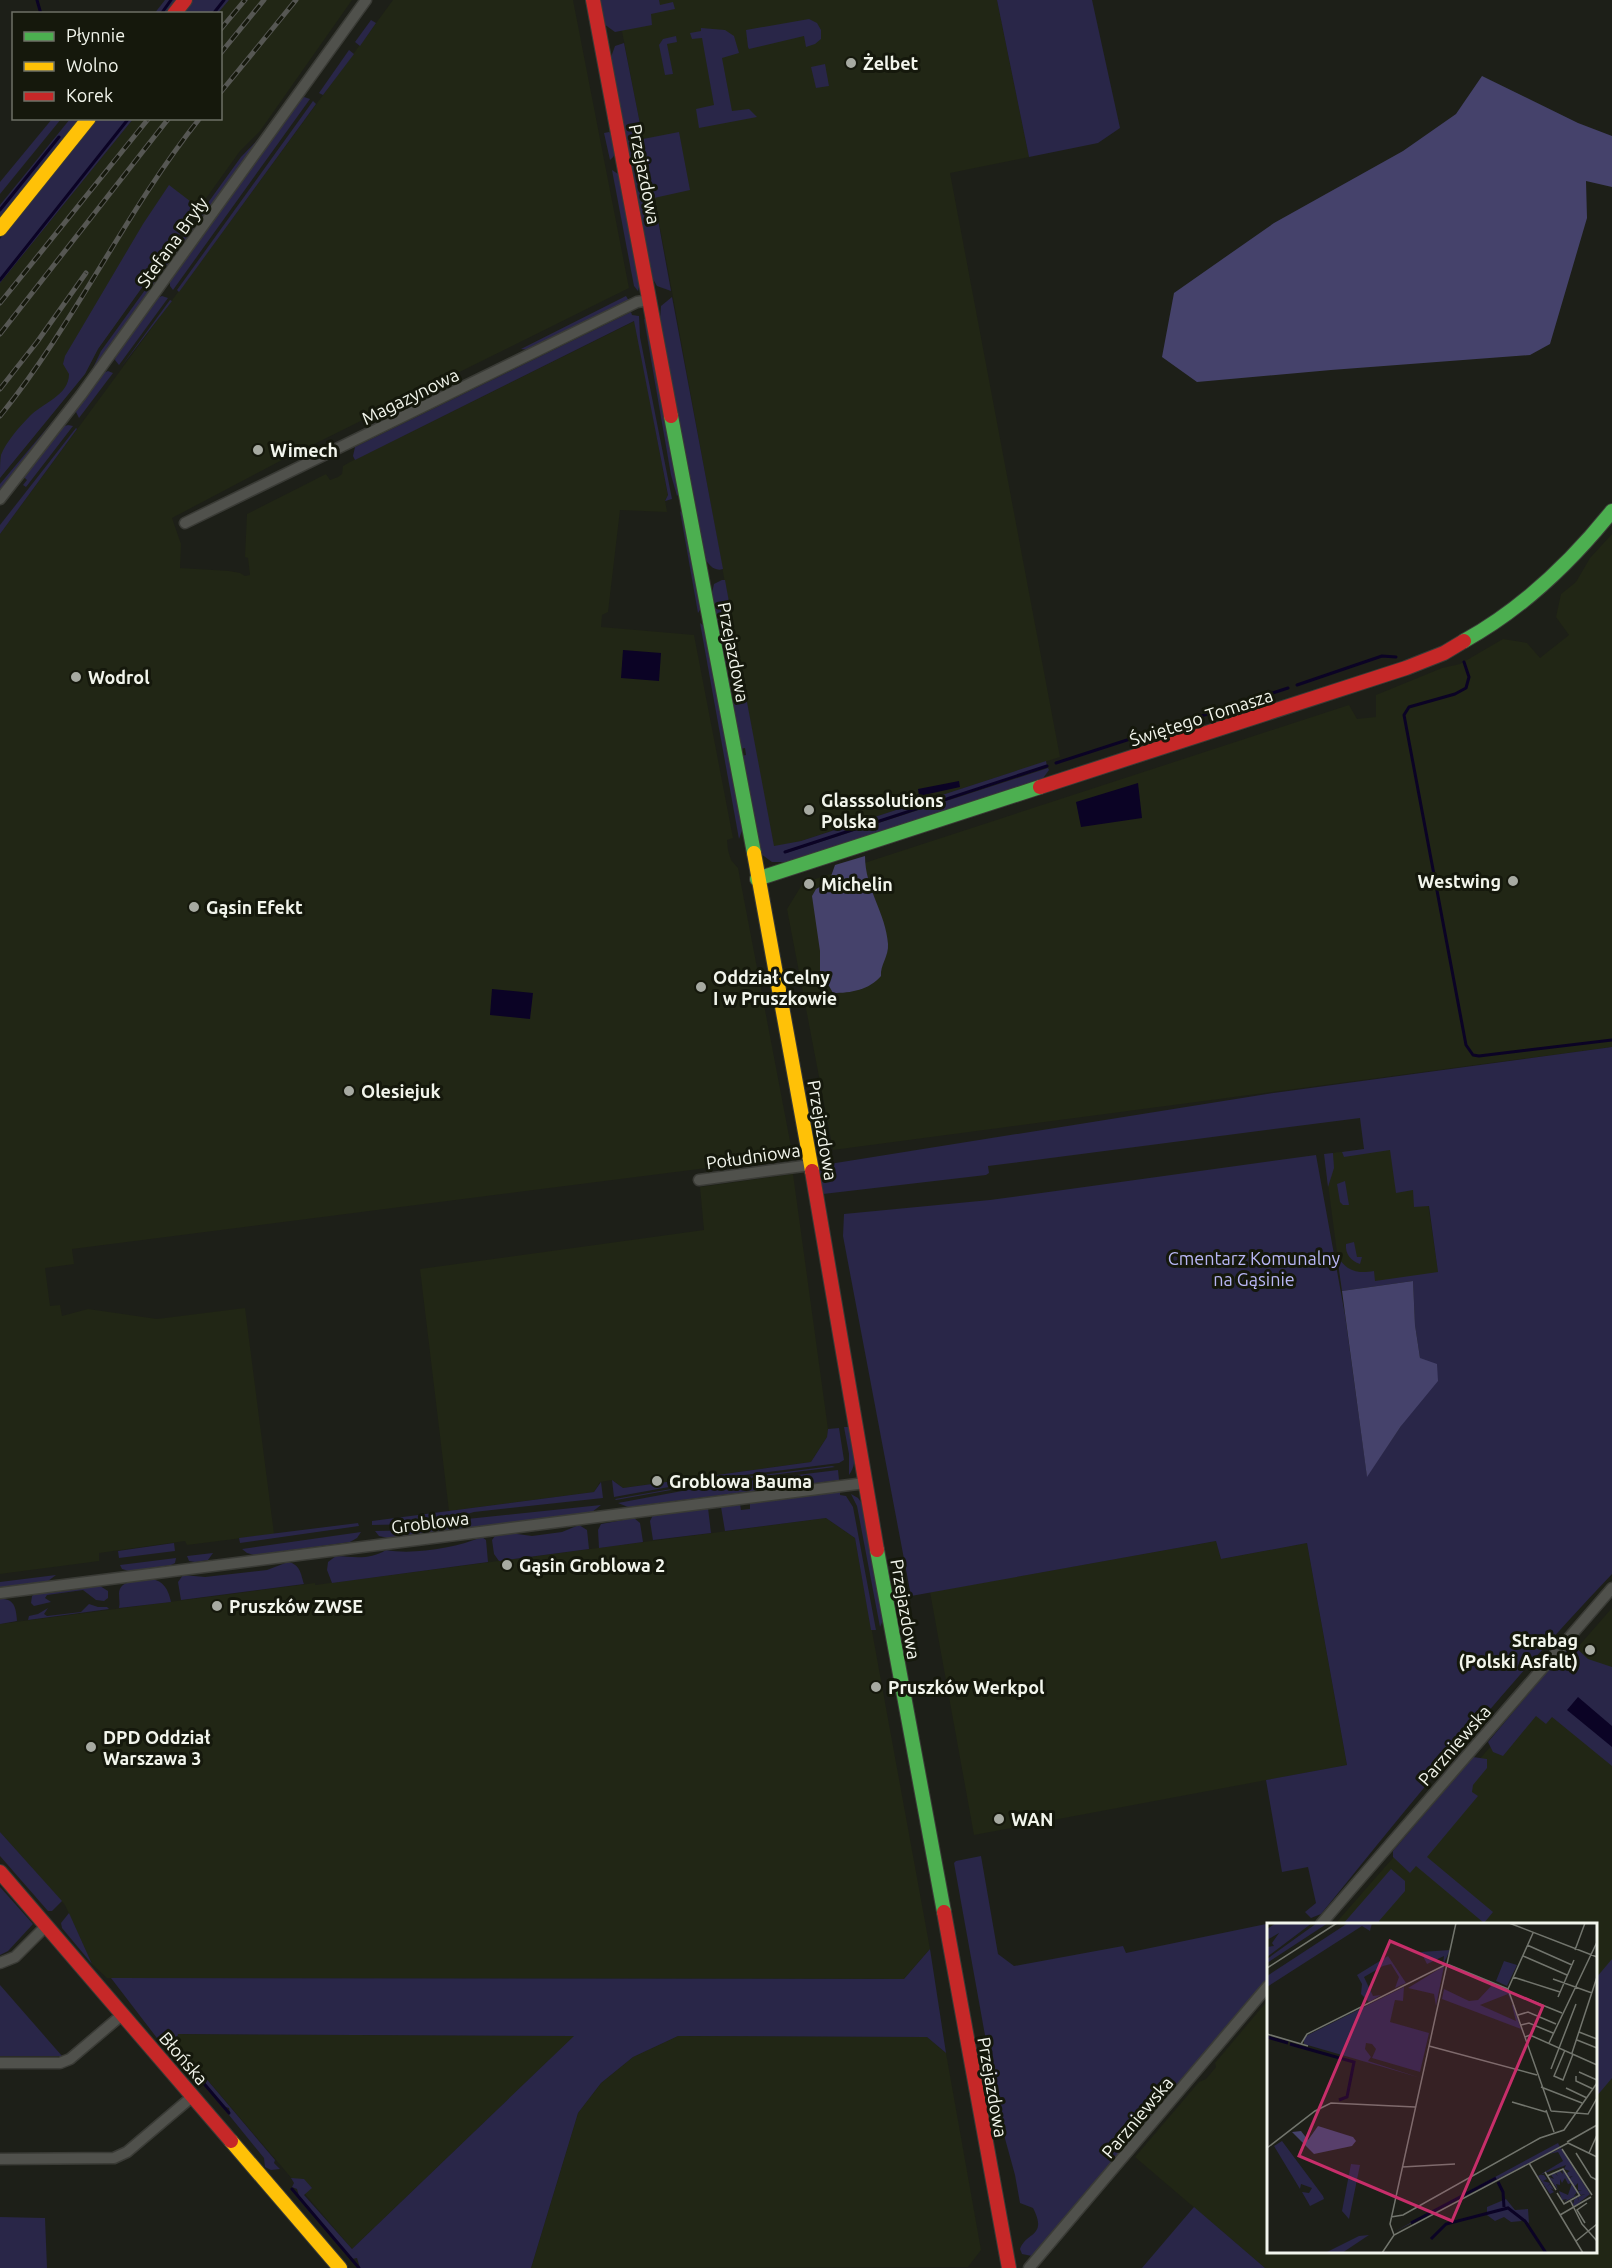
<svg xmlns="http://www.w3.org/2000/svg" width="1612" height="2268" font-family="Ubuntu,sans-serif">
	<rect width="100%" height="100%" fill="#1d1f18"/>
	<g fill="#212615">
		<polygon points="229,0 352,0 260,131 240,151 98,349 85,374 0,478 0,283 133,119 220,118 220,14 218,13"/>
		<polygon points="393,0 573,0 629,288 282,460 172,518 181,544 180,568 229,571 240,573 245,576 250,575 248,558 245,557 247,514 326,474 330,480 338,477 342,474 343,466 350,462 635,321 668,496 665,500 667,512 620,510 608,612 602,615 601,627 694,635 733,838 727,840 728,850 731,860 738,868 793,1157 72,1249 74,1264 45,1268 50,1306 60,1305 62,1316 88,1309 157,1319 245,1308 274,1534 187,1545 185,1541 99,1553 99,1561 0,1574 0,534"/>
		<polygon points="616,0 997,0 1029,157 950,173 1060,757 801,841 773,847 669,275"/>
		<polygon points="1612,534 1612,1047 833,1150 787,909 803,883 1349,705 1357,719 1376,717 1376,695 1442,668 1460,664 1503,639 1527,643 1540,658 1569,635 1556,617 1561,594 1576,582 1590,558"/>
		<polygon points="1419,1142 1439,1277 1342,1291 1324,1154"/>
		<polygon points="793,1174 828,1429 827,1437 811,1462 623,1488 612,1480 600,1482 594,1492 449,1511 420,1269 704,1230 700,1187"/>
		<polygon points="826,1518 855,1538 930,1949 904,1979 107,1978 92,1964 65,1905 0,1832 0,1624 315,1583 315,1585"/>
		<polygon points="1216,1541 1221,1559 1307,1543 1347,1765 974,1835 930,1592"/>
		<polygon points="1612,1608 1612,2268 1265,2268 1135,2157 1199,2082 1206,2079 1216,2067 1215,2063 1268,2000 1268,2252 1596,2252 1596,1924 1335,1924"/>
		<polygon points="178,2034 575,2036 352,2249 176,2043"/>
		<polygon points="678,2036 927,2037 946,2053 981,2250 968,2267 531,2268 578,2113 601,2083 633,2057"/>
	</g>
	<g fill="#292648">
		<polygon points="165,0 179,0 168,13 154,14"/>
		<polygon points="193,0 229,0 218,13 182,14"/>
		<polygon points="598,0 659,0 660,5 673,2 675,9 651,14 652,25 615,32 604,24"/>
		<polygon points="997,0 1092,0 1120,128 1098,143 1029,157"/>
		<polygon points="809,19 817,23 821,30 821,39 815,44 806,47 804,36 749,49 748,47 746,30"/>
		<polygon points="371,20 376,23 360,46 355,42"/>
		<polygon points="701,28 725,30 734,36 739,53 722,58 732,111 749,109 757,117 699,128 696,109 714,105 702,38 692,39 690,33 701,31"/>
		<polygon points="676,36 677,42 667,44 673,74 665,75 659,45 663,39"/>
		<polygon points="624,43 643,139 679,132 690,190 654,198 671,291 657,286 653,279 610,60 615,46"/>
		<polygon points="349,50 354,54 323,95 319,93"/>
		<polygon points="825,64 829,86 816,88 811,67"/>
		<polygon points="304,97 310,99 173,290 170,286 170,280 300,100"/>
		<polygon points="313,101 316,104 179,292 177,290"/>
		<polygon points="52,119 61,119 0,194 0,182"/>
		<polygon points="70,119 83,119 0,221 0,205"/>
		<polygon points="97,119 133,119 0,283 0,239"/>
		<polygon points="266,131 93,371 92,370 101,351 241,157"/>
		<path d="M609,132l4,3c1,9 6,19 -3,25l-6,-27z"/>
		<polygon points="612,170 618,174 621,180 640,284 638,291 634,286"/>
		<path d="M169,185l30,23 -101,141 -13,25 -85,104c0,-7 0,-17 1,-23 5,-13 19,-29 28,-38 13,-14 40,-21 40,-43l-6,-10 2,-8 78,-132z"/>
		<polygon points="162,296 168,298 119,365 115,360 116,355 157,298"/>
		<polygon points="626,296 629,301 529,350 521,349"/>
		<path d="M672,297l51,272c-9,3 -15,-5 -19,-12l-44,-236 1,-15z"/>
		<polygon points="170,300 172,301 121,367"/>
		<polygon points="631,312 632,315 639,316 640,337 672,499 665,501 668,495 634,321 355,460 353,456 355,447"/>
		<polygon points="644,319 646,320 679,494 677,496 671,475"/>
		<polygon points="108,371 113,373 79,418 76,412 78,407 103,373"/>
		<polygon points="63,409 64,410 0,491 0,484"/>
		<polygon points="68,425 73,426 26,487 23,485 27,480 24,477 62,427"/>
		<polygon points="76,428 77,429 0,534 0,525"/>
		<polygon points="680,511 682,513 701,608 698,613"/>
		<polygon points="722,580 725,580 742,673 733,670 724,661 711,597 714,584"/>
		<polygon points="700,623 705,627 743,828 739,839"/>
		<polygon points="744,686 774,846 801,841 1046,761 1047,766 785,851 786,853 1048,768 1049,770 1041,781 788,862 772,862 761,854 741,756 746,755 745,748 740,749 732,700 735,694"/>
		<path d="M1612,1047v527c-103,108 -197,224 -291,340l-10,4 -6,-6 11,-9 -8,-36 -26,5 -16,-92 81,-15 -40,-222 -86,16 -5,-18 -305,55 -68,-360 1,-22 146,-14 326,-45 29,160 22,161 34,-50 19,-68 -5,-33 -2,-44 -71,10 -5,-35c10,15 19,18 37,15l1,10 63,-9 -9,-66 -15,1 -1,-17 -17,3 -6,-43 -46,7 -2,-5 22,-3 -4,-31 -372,48 1,7 -3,2 -163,19 -6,-28 450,-72z"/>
		<polygon points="1333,1153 1334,1168 1328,1187 1324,1154"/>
		<polygon points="1345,1181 1349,1205 1343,1205 1340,1202 1337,1184"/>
		<path d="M1354,1242l3,15h5l-2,7c-9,-3 -15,-10 -14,-20z"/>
		<path d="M844,1427h5c3,16 11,34 0,48v-21z"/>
		<polygon points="839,1428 844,1460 839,1463 713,1479 614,1497 612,1480 623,1488 811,1462 827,1437 828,1429"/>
		<polygon points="832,1466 835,1467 715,1482 616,1500 615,1499 716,1481"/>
		<polygon points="838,1470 839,1480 628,1507 618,1503 714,1485"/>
		<polygon points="601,1482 603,1498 474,1512 443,1521 419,1524 372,1525 372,1521 594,1492"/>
		<polygon points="840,1492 840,1495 846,1496 853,1507 876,1630 871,1630 855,1538 826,1518 725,1531 721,1507 740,1504 741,1510 750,1509 750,1503"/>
		<polygon points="851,1494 858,1498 863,1505 883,1620 880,1627 857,1506"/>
		<polygon points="601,1505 592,1512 388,1538 379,1536 375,1531 423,1530 446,1526 467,1519"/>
		<polygon points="708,1508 711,1533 653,1540 650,1521 653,1515"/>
		<polygon points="634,1518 640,1523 643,1542 599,1548 598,1530 601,1524"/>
		<polygon points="358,1523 359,1526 240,1543 239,1538"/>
		<polygon points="579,1525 587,1530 589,1549 499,1561 494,1554 492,1540 495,1536 510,1533 532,1536 562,1532"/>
		<polygon points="361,1532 357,1538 350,1542 254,1555 247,1553 242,1549"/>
		<path d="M482,1537l4,3 2,22 -156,21 -5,-13 1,-8 8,-6c18,1 34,4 50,-6 27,5 69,-2 96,-13z"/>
		<polygon points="174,1543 175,1551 119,1558 118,1551"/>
		<polygon points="213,1553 208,1560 195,1562 189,1561 187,1556"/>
		<polygon points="176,1558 175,1563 171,1565 129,1571 122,1569 120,1565"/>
		<path d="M288,1562c12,2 13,12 16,22l-123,16 -3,-18 5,-7 22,2 62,-7z"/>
		<polygon points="56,1575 48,1581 0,1587 0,1582"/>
		<path d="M151,1579c13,2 17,10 20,23l-52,6c1,-5 0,-9 0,-14 0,-15 21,-13 32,-15z"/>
		<polygon points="100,1586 108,1591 108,1598 104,1601 96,1600 83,1590 47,1595 45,1598 51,1602 34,1606 31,1603 32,1596 35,1594"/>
		<path d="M0,1599c15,-1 16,10 17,22l-17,3z"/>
		<polygon points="89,1604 98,1607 107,1607 109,1609 28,1620 29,1616 38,1614 48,1608 44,1614 47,1616 81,1612"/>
		<polygon points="1571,1643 1588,1659 1612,1667 1612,1766 1552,1717 1546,1724 1536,1716 1503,1756 1493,1752 1488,1742"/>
		<polygon points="1473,1757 1487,1759 1487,1768 1473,1785 1472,1792 1478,1796 1427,1857 1493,1912 1484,1923 1416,1866 1410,1873 1393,1857 1393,1851"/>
		<polygon points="0,1832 62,1901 52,1911 48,1911 0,1856"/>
		<path d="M981,1856l17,98 16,12 109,-20 3,7 145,-30 1,1h-4v55l-236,277 -10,-2 -2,-5c6,-17 28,-12 13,-41l-13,-5 -5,-28 -14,-51 -47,-261 2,-2z"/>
		<polygon points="1391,1869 1405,1881 1405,1891 1379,1921 1381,1924 1343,1924"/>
		<polygon points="0,1887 33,1924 8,1951 0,1955"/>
		<polygon points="69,1913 92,1964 62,1928 61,1923"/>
		<polygon points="930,1949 946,2053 927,2037 678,2036 633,2057 601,2083 578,2113 531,2268 360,2268 357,2258 352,2259 299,2196 297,2189 292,2187 294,2183 291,2178 304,2179 312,2188 304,2195 352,2249 574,2036 178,2034 176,2043 275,2160 274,2163 280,2169 271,2170 265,2167 264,2158 229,2115 230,2113 229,2108 223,2106 179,2051 174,2055 173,2059 111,1978 904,1979"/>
		<polygon points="1612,1959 1612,2078 1596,2097 1596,1978"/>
		<polygon points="0,1985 62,2056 0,2056"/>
		<polygon points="1194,2207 1265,2268 1142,2268"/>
		<polygon points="0,2217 45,2218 47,2268 0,2268"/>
	</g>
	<g fill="#45426b">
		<polygon points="1482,76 1578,123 1612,136 1612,187 1586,181 1587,218 1550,344 1530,355 1331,370 1197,382 1162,357 1174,293 1274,223 1403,151 1456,114"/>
		<path d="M865,856c0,33 21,57 23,88 1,12 -8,21 -7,32 -12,14 -30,17 -48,17l-4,-7 -9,-1v-34l-8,-55 4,-7 13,-7 6,-17z"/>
		<polygon points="1413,1281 1415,1325 1420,1358 1437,1364 1438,1381 1401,1426 1367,1477 1342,1291"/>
	</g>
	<g fill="#0b0325">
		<polygon points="623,650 661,653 659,681 621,678"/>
		<polygon points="959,781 960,787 919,796 918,789"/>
		<polygon points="1138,783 1142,818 1081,827 1076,802"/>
		<polygon points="492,989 533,993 530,1019 490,1015"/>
		<polygon points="1578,1697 1612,1726 1612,1747 1567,1710"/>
	</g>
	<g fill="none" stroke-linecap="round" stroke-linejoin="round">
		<g stroke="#0b0325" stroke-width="3">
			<polyline points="37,0 41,14"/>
			<polyline points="161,14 171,0"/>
			<polyline points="213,14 224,0"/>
			<polyline points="0,210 59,137"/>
			<polyline points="0,280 129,118"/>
			<polyline points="1464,662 1469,677 1466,688 1455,694 1409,707 1404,715 1466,1045 1473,1055 1479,1056 1612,1040"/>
			<polyline points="1297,685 1382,656 1396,657"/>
			<polyline points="1056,763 1288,688"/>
			<polyline points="785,852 1047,766"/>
			<polyline points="178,2053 229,2113"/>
			<polyline points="292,2189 359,2268"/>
		</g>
		<g stroke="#3a3b36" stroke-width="13">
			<g id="street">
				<polyline points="0,499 81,395 366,0"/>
				<polyline points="185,523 637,302 650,300"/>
				<polyline points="699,1180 811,1165"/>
				<polyline points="0,1593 865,1483"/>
				<polyline points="1321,1924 1612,1588"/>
				<polyline points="0,1963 15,1957 47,1925"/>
				<polyline points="0,2063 60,2063 70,2059 123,2014"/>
				<polyline points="0,2159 114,2158 127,2152 193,2096"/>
				<polyline points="1029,2268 1268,1986"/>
			</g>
		</g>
		<g stroke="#3a3b36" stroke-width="16">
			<g id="fast">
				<polyline points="671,416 754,853"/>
				<path d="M1464,641c58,-32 107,-79 148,-130"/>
				<polyline points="757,879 1040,787"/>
				<polyline points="877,1550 944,1912"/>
			</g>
		</g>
		<g stroke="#3a3b36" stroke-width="16">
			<g id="slow">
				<polyline points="0,229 89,118"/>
				<polyline points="754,853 812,1171"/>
				<polyline points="231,2141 340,2268"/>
			</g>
		</g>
		<g stroke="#3a3b36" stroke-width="16">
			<g id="jam">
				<polyline points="593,0 671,416"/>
				<polyline points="174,14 185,0"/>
				<polyline points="1040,787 1406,668 1444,653 1464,641"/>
				<polyline points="812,1171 877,1550"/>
				<polyline points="0,1872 231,2141"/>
				<polyline points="944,1912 1009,2268"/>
			</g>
		</g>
		<use href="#street" stroke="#50514c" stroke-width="10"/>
		<use href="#fast" stroke="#4caf50" stroke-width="14"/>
		<use href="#slow" stroke="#ffc107" stroke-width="14"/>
		<use href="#jam" stroke="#c62828" stroke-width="14"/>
		<g stroke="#565753" stroke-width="5">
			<g id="rail">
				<polyline points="220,30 245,0"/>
				<polyline points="220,54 264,0"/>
				<polyline points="220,93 296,0"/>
				<polyline points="0,303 149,118"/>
				<polyline points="0,334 169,118"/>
				<polyline points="0,389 37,342 86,273"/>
				<path d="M0,416c75,-93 125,-204 200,-298"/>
			</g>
		</g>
		<use href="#rail" stroke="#15180c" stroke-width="3" stroke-dasharray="9" stroke-linecap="butt"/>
	</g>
	<g fill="#a7aaa2" stroke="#15180c" stroke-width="2">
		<circle cx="851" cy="63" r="6"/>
		<circle cx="258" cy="450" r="6"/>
		<circle cx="76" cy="677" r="6"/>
		<circle cx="809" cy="810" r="6"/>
		<circle cx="1513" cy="881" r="6"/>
		<circle cx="809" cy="884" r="6"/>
		<circle cx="194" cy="907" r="6"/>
		<circle cx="701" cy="987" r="6"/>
		<circle cx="349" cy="1091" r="6"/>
		<circle cx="657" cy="1481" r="6"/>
		<circle cx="507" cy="1565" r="6"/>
		<circle cx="217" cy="1606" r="6"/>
		<circle cx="1590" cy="1650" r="6"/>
		<circle cx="876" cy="1687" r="6"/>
		<circle cx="91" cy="1747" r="6"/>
		<circle cx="999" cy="1819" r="6"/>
	</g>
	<g text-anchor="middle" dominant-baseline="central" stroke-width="6" stroke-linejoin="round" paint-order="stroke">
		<g font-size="18" font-weight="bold" fill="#f2f5ec" stroke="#15180c" text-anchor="start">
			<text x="863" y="63">Żelbet</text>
			<text x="270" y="450">Wimech</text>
			<text x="88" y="677">Wodrol</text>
			<text x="821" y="800">Glasssolutions<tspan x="821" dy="21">Polska</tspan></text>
			<text x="1501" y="881" text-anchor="end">Westwing</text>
			<text x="821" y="884">Michelin</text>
			<text x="206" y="907">Gąsin Efekt</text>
			<text x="713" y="977">Oddział Celny<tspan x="713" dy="21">I w Pruszkowie</tspan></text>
			<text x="361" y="1091">Olesiejuk</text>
			<text x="669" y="1481">Groblowa Bauma</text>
			<text x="519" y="1565">Gąsin Groblowa 2</text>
			<text x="229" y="1606">Pruszków ZWSE</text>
			<text x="1578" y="1640" text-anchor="end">Strabag<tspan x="1578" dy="21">(Polski Asfalt)</tspan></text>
			<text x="888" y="1687">Pruszków Werkpol</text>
			<text x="103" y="1737">DPD Oddział<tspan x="103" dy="21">Warszawa 3</tspan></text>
			<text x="1011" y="1819">WAN</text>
		</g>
		<g font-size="18" fill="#f2f5ec" stroke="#15180c">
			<text transform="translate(645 174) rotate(79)">Przejazdowa</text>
			<text transform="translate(172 242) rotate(-54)">Stefana Bryły</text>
			<text transform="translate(410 396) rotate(-26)">Magazynowa</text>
			<text transform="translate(734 652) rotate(79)">Przejazdowa</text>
			<text transform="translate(1201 717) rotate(-18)">Świętego Tomasza</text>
			<text transform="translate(823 1130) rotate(80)">Przejazdowa</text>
			<text transform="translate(753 1156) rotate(-8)">Południowa</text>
			<text transform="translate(430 1522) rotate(-7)">Groblowa</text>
			<text transform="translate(906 1609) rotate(80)">Przejazdowa</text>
			<text transform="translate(1454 1745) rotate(-49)">Parzniewska</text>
			<text transform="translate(184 2058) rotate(49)">Błońska</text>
			<text transform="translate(993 2087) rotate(80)">Przejazdowa</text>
			<text transform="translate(1137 2117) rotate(-50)">Parzniewska</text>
		</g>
		<g font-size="18" fill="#b9b7f5" stroke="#15180c">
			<text x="1254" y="1258">Cmentarz Komunalny<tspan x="1254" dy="21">na Gąsinie</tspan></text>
		</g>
	</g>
	<g transform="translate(1267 1923)">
		<rect width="330" height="330" fill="#1d1f18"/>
		<path d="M9,0h36l-45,34v-10l7,-1 -2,-3 7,-10 -12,7v-11zM50,0h11l-61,40v-4zM81,0h24l-2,8 -8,-5 -95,61v-11zM183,27l-7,15 1,-9 -17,8 -6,-12zM121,33l18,27 -11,5 4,-11 -8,-13 -8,2 -19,11 9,19 8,-1 -12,7 -8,-8 1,-10 -5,-9zM237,38l13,4 -10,21 -11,-5zM177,43l-8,40 -2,-12 -26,-6zM226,61l13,4 3,4 3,11 -4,-9 -28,11 36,16 -4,-16h1l8,24 -79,-30 2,-10 25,12 9,-1zM137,64l-1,14 -8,-1 -5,22 39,11 -9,39 -48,-14 4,-9 -4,-5 -6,-1 -1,6 6,8 -3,4 53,17 -117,-34v-7zM15,218l41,55 1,3 -14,7 -8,-14 7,1 3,-5 -11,-4 -1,5 -26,-43zM291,220l2,4 -166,85 27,-15zM294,225l29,46 -15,12 -2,-1 -1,-5 2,4v-4l3,-3 2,4 -1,-4 7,-3 -4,1 -3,-4 4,-1h-4v-7l-3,3 -5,-8 3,-2 -4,1 -2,-4 3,-2 -6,-2 2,-4 -26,10h4l3,4 -4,2 7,2 -3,4 3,-3 4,6 -4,-2 4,4 -4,2 -12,-18 25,-15 -5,-9 -9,2zM84,241l9,1 -11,54 -7,-8zM295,246l11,13 4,10 -3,4 4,-1 -14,7 3,-3 -5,1 -3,-9 9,4 4,-12 -4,1 -3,-6 -3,5 -2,-4v6l-4,-1 2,6 -9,-13 5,2 -3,-4 4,-2 3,3 -2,-3 4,-2 3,3zM239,276l9,11 13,-1 1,14 -10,-5 3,3 -11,1 -7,-5 -9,4 -8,-6v-8zM102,312l-27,18h-17l34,-17z" fill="#292648"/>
		<path d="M51,203l35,11 3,4 -4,5 -38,8 -22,-22 9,-1 7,9z" fill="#45426b"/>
		<path fill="none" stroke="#0b0325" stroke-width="3" d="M0,114l21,6M23,121l64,18 -7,35 -8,3M231,259l5,10 1,15M144,300l85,-45M164,316l15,-15 62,-16 17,13 21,32"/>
		<path fill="none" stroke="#72756d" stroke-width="1.5" d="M242,0l88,34M266,10l-25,56 43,122M260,22l45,20M308,27l10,-27M256,33l44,19M180,41l61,25M0,45l70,-45M246,54l47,15M286,56l39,14M243,69l52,21M291,74l16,-37M251,92l10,-3 28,12M254,102l8,-2 24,10M312,109l18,7M0,111l41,12M258,114l5,-2 67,30M310,117l20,8M282,120l48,-101M34,121l6,-10 140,-70M162,123l108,29M298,127l-11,26 9,4 10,-26M305,130l25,-76M284,146l25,-65M312,149l18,8M309,153v5l17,8M274,164l41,16M299,165l21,10M245,179l34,10M279,187l8,22M284,188l37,3 9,-16M300,219l30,-17M301,220l29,14M0,225l48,-37 16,-8 84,4M295,226l30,46M309,230l15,24 6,3M322,230l8,-18M262,240l54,90M135,244l53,-3M278,249l11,18M280,253l16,-7 17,27M290,270l7,11 16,-9M303,277l12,24 15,17M293,292l31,-18M124,294l12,-2 137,-77 24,-8 33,-47M318,300l-8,-13 10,-7M127,312l-4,-11 66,-301M309,318l21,-17M115,330l12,-18 174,-92"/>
		<path fill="#c72e6a" fill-opacity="0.15" stroke="#c72e6a" stroke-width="3" d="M123,18l153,65 -91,215 -153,-65z"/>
		<rect width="330" height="330" fill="none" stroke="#f2f5ec" stroke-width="3"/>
	</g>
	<rect x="12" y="12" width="210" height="108" fill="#15180c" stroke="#6d7066" stroke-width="1.5"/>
	<rect x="24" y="32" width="30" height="9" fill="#4caf50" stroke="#6d7066" stroke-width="1.5"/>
	<text x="66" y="42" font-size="18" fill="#f2f5ec">Płynnie</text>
	<rect x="24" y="62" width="30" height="9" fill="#ffc107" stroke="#6d7066" stroke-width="1.5"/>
	<text x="66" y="72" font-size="18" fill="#f2f5ec">Wolno</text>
	<rect x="24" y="92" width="30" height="9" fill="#c62828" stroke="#6d7066" stroke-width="1.5"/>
	<text x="66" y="102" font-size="18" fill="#f2f5ec">Korek</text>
</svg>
